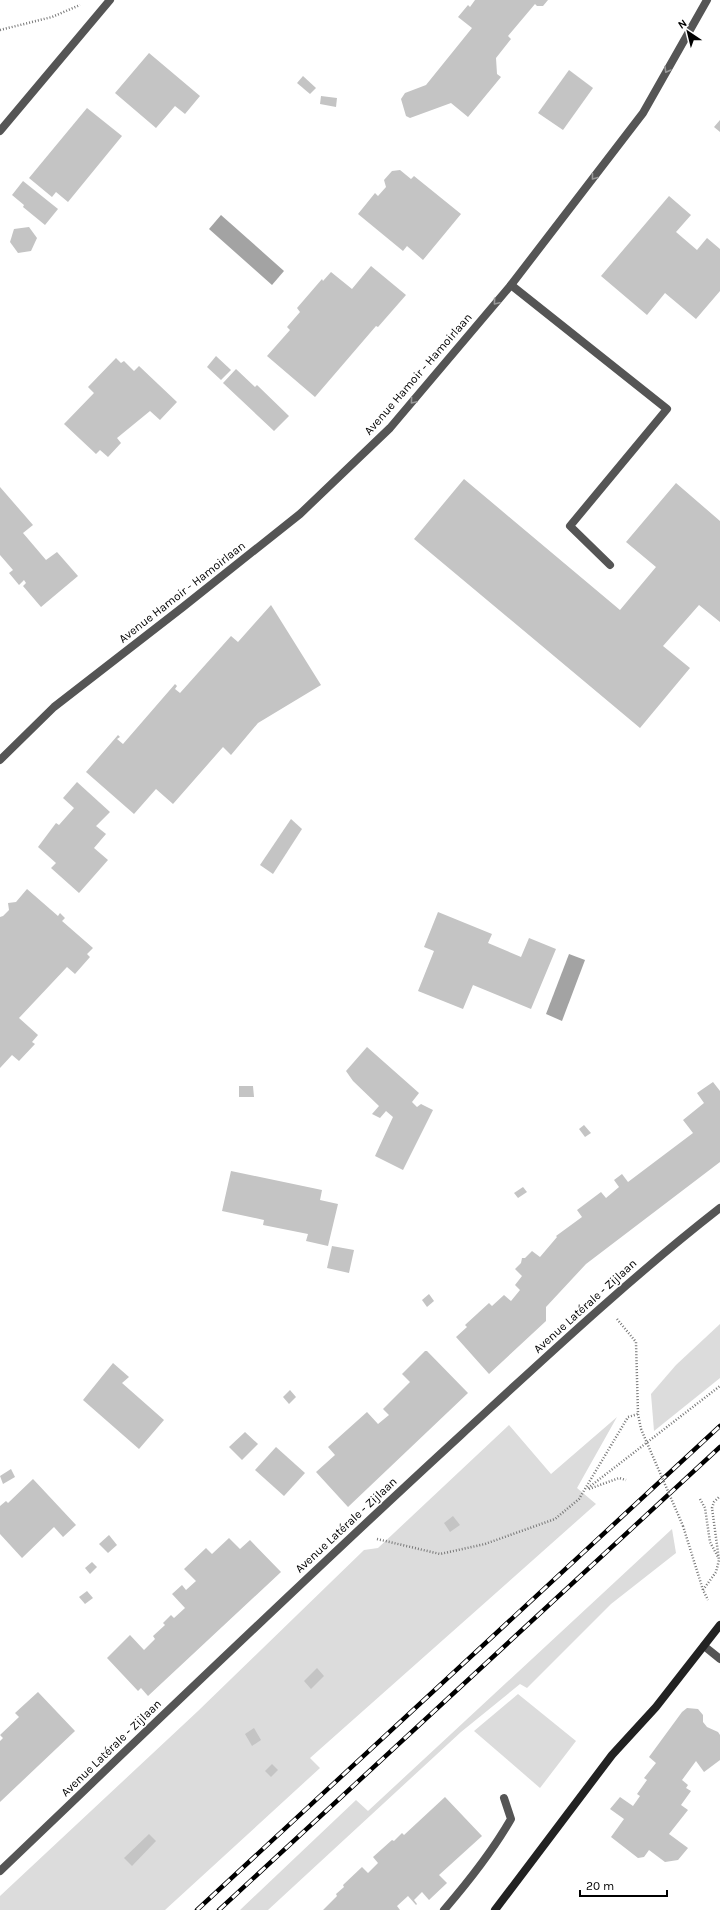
<svg xmlns="http://www.w3.org/2000/svg" width="720" height="1910" font-family="Karla,sans-serif">
	<rect width="100%" height="100%" fill="#fff"/>
	<g fill="#dcdcdc">
		<polygon points="720,1324 720,1378 654,1431 651,1394 676,1365"/>
		<polygon points="617,1417 577,1488 596,1504 310,1758 320,1768 165,1910 0,1910 0,1896 198,1711 364,1550 378,1548 509,1425 551,1474"/>
		<polygon points="672,1529 676,1553 611,1604 527,1688 520,1684 461,1732 268,1910 240,1910 356,1800 368,1811"/>
		<polygon points="518,1694 576,1741 540,1788 474,1731"/>
	</g>
	<g fill="#a3a3a3">
		<polygon points="221,215 284,271 272,285 209,229"/>
		<polygon points="569,954 585,960 562,1021 546,1014"/>
	</g>
	<g fill="#c4c4c4">
		<polygon points="475,0 548,0 543,6 537,6 535,4 508,36 511,39 496,58 497,74 501,77 468,117 451,103 410,118 406,116 401,99 405,93 426,85 472,28 458,17 468,5 470,7"/>
		<polygon points="149,53 200,96 185,114 175,106 156,128 115,93"/>
		<polygon points="569,70 593,88 563,130 538,113"/>
		<polygon points="303,76 316,88 310,94 297,83"/>
		<polygon points="321,96 337,98 336,107 320,104"/>
		<polygon points="87,108 122,136 68,202 56,192 52,197 29,178"/>
		<polygon points="720,120 720,132 714,127"/>
		<polygon points="400,170 411,179 414,176 461,214 423,260 407,246 403,251 358,214 375,193 378,196 386,187 384,180 392,171"/>
		<polygon points="23,181 58,209 45,225 23,207 24,205 12,195"/>
		<polygon points="669,196 691,215 676,232 697,250 707,238 720,249 720,291 696,319 665,293 647,315 601,276"/>
		<polygon points="29,227 37,238 31,251 18,253 10,242 14,229"/>
		<polygon points="371,266 406,295 378,327 376,326 315,397 267,356 290,330 287,327 300,312 297,308 322,279 323,281 331,272 352,289"/>
		<polygon points="216,356 231,370 221,380 207,367"/>
		<polygon points="116,358 121,363 124,361 134,371 139,366 177,402 160,420 150,411 117,438 121,443 108,457 100,450 96,454 64,424 94,393 88,387"/>
		<polygon points="236,369 255,387 257,385 289,416 274,431 223,383"/>
		<polygon points="464,479 620,610 656,567 626,542 676,483 720,521 720,622 699,605 663,646 690,668 640,728 414,539"/>
		<polygon points="0,487 33,525 23,533 46,560 57,552 78,576 41,607 23,586 26,583 24,580 19,585 9,573 13,570 0,555"/>
		<polygon points="271,605 321,685 258,723 231,755 223,747 173,804 156,789 134,814 86,772 118,735 120,737 117,739 123,744 175,684 177,686 175,689 180,693 231,636 238,642"/>
		<polygon points="77,782 110,812 96,826 106,834 94,848 108,860 79,893 51,868 56,863 38,847 56,823 59,825 74,808 63,798"/>
		<polygon points="291,819 302,829 273,874 260,865"/>
		<polygon points="27,889 58,916 60,913 65,918 62,921 93,948 87,954 90,957 75,974 67,967 19,1018 38,1035 32,1042 35,1044 19,1061 12,1055 0,1068 0,917 3,916 9,910 8,903 16,902"/>
		<polygon points="438,912 492,934 488,943 521,957 529,938 556,949 531,1009 473,985 463,1009 418,991 434,951 424,947"/>
		<polygon points="367,1047 419,1093 412,1102 417,1107 421,1104 433,1110 403,1170 375,1156 393,1117 386,1111 380,1118 372,1114 379,1106 353,1081 346,1071"/>
		<polygon points="713,1082 720,1091 720,1162 586,1264 546,1307 546,1321 489,1374 456,1337 467,1327 465,1325 489,1303 492,1306 504,1295 511,1301 520,1290 515,1285 522,1276 515,1269 521,1263 522,1258 525,1258 532,1251 540,1257 557,1237 556,1236 582,1217 577,1210 601,1192 606,1198 619,1187 614,1180 622,1174 628,1182 693,1133 683,1120 704,1103 697,1093"/>
		<polygon points="239,1086 253,1086 254,1097 239,1097"/>
		<polygon points="584,1125 591,1133 585,1137 579,1129"/>
		<polygon points="231,1171 322,1190 320,1200 338,1204 328,1246 306,1241 308,1234 263,1225 264,1220 222,1211"/>
		<polygon points="523,1187 527,1192 518,1198 514,1193"/>
		<polygon points="332,1246 354,1250 349,1273 327,1268"/>
		<polygon points="429,1294 434,1301 427,1307 422,1300"/>
		<polygon points="425,1351 427,1351 468,1393 348,1507 316,1472 335,1455 328,1447 367,1412 378,1424 389,1415 383,1409 410,1382 402,1374"/>
		<polygon points="113,1363 129,1377 122,1383 164,1420 139,1449 83,1400"/>
		<polygon points="290,1390 296,1397 289,1404 283,1397"/>
		<polygon points="245,1432 258,1444 242,1460 229,1447"/>
		<polygon points="276,1447 305,1473 284,1496 255,1470"/>
		<polygon points="11,1469 15,1477 3,1484 0,1476"/>
		<polygon points="33,1479 76,1525 63,1537 54,1527 22,1558 0,1534 0,1506 6,1501 8,1503"/>
		<polygon points="453,1516 460,1525 450,1532 444,1523"/>
		<polygon points="109,1535 117,1545 108,1553 99,1544"/>
		<polygon points="229,1538 240,1549 250,1540 281,1572 148,1696 141,1688 138,1691 107,1658 130,1635 144,1650 155,1639 153,1636 165,1625 163,1623 171,1615 174,1618 185,1608 172,1594 182,1585 186,1590 196,1581 184,1569 206,1548 212,1554"/>
		<polygon points="92,1562 97,1567 90,1574 85,1568"/>
		<polygon points="87,1591 93,1598 85,1604 79,1597"/>
		<polygon points="317,1668 324,1676 311,1689 304,1681"/>
		<polygon points="38,1692 75,1731 0,1802 0,1741 3,1738 0,1735 19,1717 15,1713"/>
		<polygon points="687,1708 698,1709 703,1715 703,1722 707,1727 718,1732 720,1735 720,1760 704,1772 696,1761 682,1780 688,1785 686,1788 691,1791 681,1805 688,1810 669,1834 688,1848 678,1860 665,1862 649,1850 644,1857 638,1858 611,1837 624,1819 610,1809 620,1797 633,1806 640,1796 637,1794 647,1780 644,1778 656,1763 649,1757 682,1712"/>
		<polygon points="254,1728 261,1740 252,1746 245,1734"/>
		<polygon points="272,1764 278,1770 271,1777 265,1771"/>
		<polygon points="445,1797 482,1836 439,1875 447,1883 429,1900 422,1892 414,1900 417,1904 416,1905 408,1896 397,1906 400,1910 323,1910 337,1896 336,1894 344,1887 343,1885 362,1867 368,1873 378,1863 373,1857 392,1840 394,1841 402,1833 404,1835"/>
		<polygon points="149,1834 156,1841 132,1866 124,1858"/>
	</g>
	<g fill="none" stroke-linecap="round" stroke-linejoin="round">
		<g stroke="#777" stroke-width="2.5" stroke-dasharray="1 2" stroke-linecap="butt">
			<polyline points="0,30 52,17 80,5"/>
			<polyline points="617,1319 636,1342 638,1414 641,1429"/>
			<polyline points="588,1488 720,1386"/>
			<polyline points="589,1489 619,1478 626,1480"/>
			<polyline points="700,1499 705,1508 710,1542 718,1557"/>
			<polyline points="683,1526 703,1590 708,1600"/>
			<polyline points="377,1539 440,1554 485,1544 555,1519 579,1499 628,1417 638,1414"/>
			<polyline points="703,1590 716,1572 719,1560 712,1508 714,1502 720,1496"/>
		</g>
		<g stroke="#555" stroke-width="8">
			<polyline points="0,131 110,0"/>
			<polyline points="511,285 667,409 570,526 610,565"/>
			<path d="M444,1910c25,-29 48,-58 67,-91l-7,-21"/>
		</g>
		<g stroke="#555" stroke-width="8">
			<polyline points="0,760 54,707 183,607 300,514 390,428 511,285 643,113 707,0"/>
			<polyline points="704,1646 720,1659"/>
			<path d="M0,1871c153,-146 305,-293 461,-436 85,-78 168,-156 259,-227"/>
		</g>
		<polyline stroke="#222" stroke-width="8" points="495,1910 612,1755 656,1707 720,1625"/>
		<g stroke="#000" stroke-width="4.5">
			<g id="rail">
				<polyline points="197,1910 720,1426"/>
				<polyline points="219,1910 720,1447"/>
			</g>
		</g>
		<use href="#rail" stroke="#fff" stroke-width="3" stroke-dasharray="9" stroke-linecap="butt"/>
		<polyline stroke="#777" stroke-width="2.5" stroke-dasharray="1 2" stroke-linecap="butt" points="641,1429 683,1526"/>
	</g>
	<defs><path id="oneway-chevron" d="M-2-3.5L2.5 0L-2 3.5" fill="none" stroke-width="1.6" stroke-linecap="round" stroke-linejoin="round"/></defs>
	<g stroke="#999">
		<use href="#oneway-chevron" transform="translate(667 70) rotate(120)"/>
		<use href="#oneway-chevron" transform="translate(594 177) rotate(128)"/>
		<use href="#oneway-chevron" transform="translate(496 302) rotate(130)"/>
		<use href="#oneway-chevron" transform="translate(413 401) rotate(130)"/>
	</g>
	<g text-anchor="middle" dominant-baseline="central" stroke-width="3.5" stroke-linejoin="round" paint-order="stroke">
		<g font-size="12" fill="#000" stroke="#fff">
			<text transform="translate(418 374) rotate(-49)">Avenue Hamoir - Hamoirlaan</text>
			<text transform="translate(182 592) rotate(-38)">Avenue Hamoir - Hamoirlaan</text>
			<text transform="translate(585 1306) rotate(-42)">Avenue Latérale - Zijlaan</text>
			<text transform="translate(346 1525) rotate(-43)">Avenue Latérale - Zijlaan</text>
			<text transform="translate(111 1748) rotate(-44)">Avenue Latérale - Zijlaan</text>
		</g>
	</g>
	<g transform="translate(688 32) rotate(325)" stroke="#ffffff" stroke-width="3" paint-order="stroke">
	<path d="M0-3L7 15L0 10L-7 15Z" fill="#000000"/>
	<text y="-6" font-size="11" font-weight="bold" text-anchor="middle" fill="#000000">N</text>
	</g>
	<path d="M580 1890v6h87v-6" fill="none" stroke="#000000" stroke-width="2"/>
	<text x="586" y="1890" font-size="12" fill="#000000" stroke="#ffffff" stroke-width="3" paint-order="stroke">20 m</text>
</svg>
